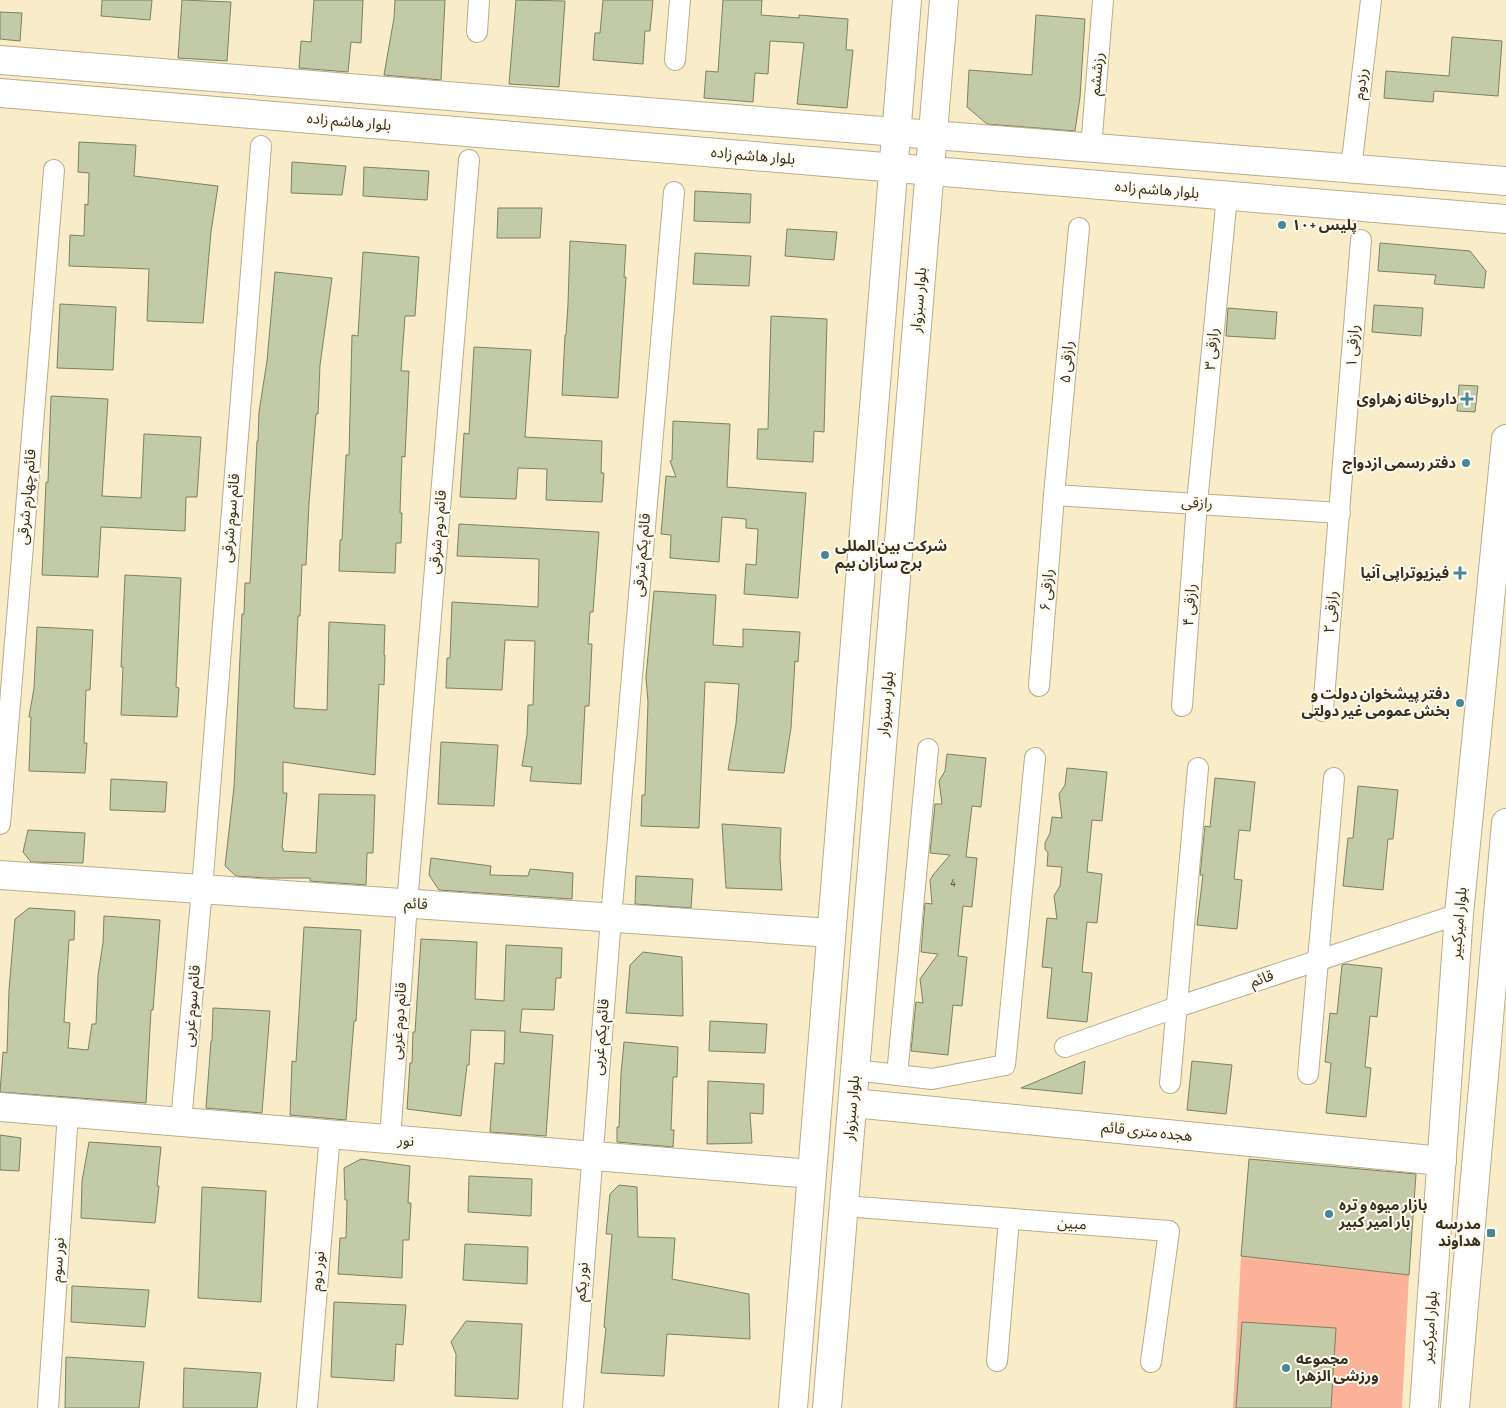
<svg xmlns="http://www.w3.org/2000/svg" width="1506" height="1408" font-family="'Sofia Sans Condensed','Noto Sans Arabic',sans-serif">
	<rect width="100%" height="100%" fill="#f8ecc9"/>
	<polygon fill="#fcb298" points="1241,1256 1409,1275 1402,1408 1233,1408"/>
	<g fill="#c3caa7" stroke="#7c8261">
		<polygon points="102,0 152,0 150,20 101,16"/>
		<polygon points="182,0 231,2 227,61 178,58"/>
		<polygon points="314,0 363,0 361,43 351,42 348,72 299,68 301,41 311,42"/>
		<polygon points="395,0 445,0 441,80 384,75 394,18"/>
		<polygon points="516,0 565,1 559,87 509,84"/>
		<polygon points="603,0 653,0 650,31 645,31 643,64 593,60 595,33 600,33"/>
		<polygon points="723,0 762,0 761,15 799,18 799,15 848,19 846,50 853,50 847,108 797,104 804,43 770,41 768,74 755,73 753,102 704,98 706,71 718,72"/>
		<polygon points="0,12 22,13 20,41 0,39"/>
		<polygon points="1036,15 1085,19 1080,97 1075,131 987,124 967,107 969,70 1032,75"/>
		<polygon points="1452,37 1502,41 1498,96 1434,91 1433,102 1384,98 1386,71 1449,76"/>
		<polygon points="79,142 136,145 134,176 218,186 211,232 203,323 147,321 149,269 69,266 70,235 84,236 85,204 88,205 89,173 78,172"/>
		<polygon points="292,162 346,166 342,195 291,193"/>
		<polygon points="364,167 429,171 427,200 363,196"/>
		<polygon points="695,191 751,194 750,223 694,221"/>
		<polygon points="498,208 542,208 540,238 497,238"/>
		<polygon points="787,229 837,232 834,260 785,256"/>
		<polygon points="570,241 626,245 624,277 626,277 618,398 562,395 565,335 566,335 568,304"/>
		<polygon points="1380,243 1470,251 1486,271 1484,288 1434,284 1436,275 1378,271"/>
		<polygon points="363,252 419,257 415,316 405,316 401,371 409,371 405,457 402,456 401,481 400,513 402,513 401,543 396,543 395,573 339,571 340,540 342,540 346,455 349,455 352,335 358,336"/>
		<polygon points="695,253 751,256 749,286 693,284"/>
		<polygon points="275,272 332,278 320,365 318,414 316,414 309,503 306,565 302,565 300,616 298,616 294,708 327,710 329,622 385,625 384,655 385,655 384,685 379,684 375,775 283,762 283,793 287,793 282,848 283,848 283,851 316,853 319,794 375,795 373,853 367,853 366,885 310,881 310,878 266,878 236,876 225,866 234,787 242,614 244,614 245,583 250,583 257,441 258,441 259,412 267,361"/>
		<polygon points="60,304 116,307 113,370 57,368"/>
		<polygon points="1374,305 1423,308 1421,336 1372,332"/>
		<polygon points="1228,308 1277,312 1275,339 1226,336"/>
		<polygon points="771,316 827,319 824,432 814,431 813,462 757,459 758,429 768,429"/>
		<polygon points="474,347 531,350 525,437 602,441 601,473 604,473 602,502 546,500 547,469 518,468 516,499 460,497 464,433 469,434"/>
		<polygon points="1459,385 1478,386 1475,412 1457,411"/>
		<polygon points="51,396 108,399 102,496 141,498 144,434 201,437 197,497 186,497 185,531 101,527 98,577 42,575 46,482 48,482"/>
		<polygon points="673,421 730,424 727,487 806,493 798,598 744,594 746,564 756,565 758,529 746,528 746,519 722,517 719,562 670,558 671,535 661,534 666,476 676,477 670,461 672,460"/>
		<polygon points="459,524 599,532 593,612 590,612 588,644 592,644 589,706 585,706 581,784 530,781 532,767 522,766 527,735 528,705 533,705 535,641 505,640 502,690 446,688 447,658 450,658 452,602 538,607 539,559 457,556"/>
		<polygon points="125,575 181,578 176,687 179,688 177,717 121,715 123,667 121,667"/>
		<polygon points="654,591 716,595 713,645 743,647 743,629 800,632 798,662 795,661 791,728 784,773 728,770 736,724 739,684 705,682 699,828 641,826 642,795 645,795 648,702 646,677"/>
		<polygon points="37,627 93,630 90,690 86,690 84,743 87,743 85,773 29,771 31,717 29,717 34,688"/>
		<polygon points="441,742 498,745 494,806 438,804"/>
		<polygon points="947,754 986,758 981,807 972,806 966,857 977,858 972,907 963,906 958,956 967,957 962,1006 953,1005 948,1055 911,1051 916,1002 923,1003 920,979 938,954 921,952 925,903 932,904 930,880 933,875 950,855 930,853 935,804 942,804 939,781 945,771"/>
		<polygon points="1067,768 1107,772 1102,821 1092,820 1087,872 1102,874 1097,923 1087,922 1082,972 1092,973 1087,1022 1047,1018 1052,968 1042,967 1047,918 1057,919 1054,896 1060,886 1062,867 1047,866 1048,853 1045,849 1045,843 1050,833 1052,817 1062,818 1059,794 1065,785"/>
		<polygon points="1215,778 1255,782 1250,831 1239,830 1234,879 1242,880 1237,929 1197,925 1203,875 1200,875 1205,826 1210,827"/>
		<polygon points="111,779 167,782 165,812 110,810"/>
		<polygon points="1358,786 1398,790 1393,839 1388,839 1383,890 1343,886 1348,838 1353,838"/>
		<polygon points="722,824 781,828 780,857 782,890 726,888"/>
		<polygon points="28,830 85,833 83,863 31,862 23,852"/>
		<polygon points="431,858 491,866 490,875 528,876 530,869 573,873 572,899 439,890 429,875"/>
		<polygon points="636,876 693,879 691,908 635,904"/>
		<polygon points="29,908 75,911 74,940 69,940 64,1022 70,1023 68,1048 88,1050 92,1024 96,1024 98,975 103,943 104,916 160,920 153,1010 151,1010 146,1103 0,1092 3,1052 7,1053 9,990 15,919"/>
		<polygon points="304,927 361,930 356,1021 354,1021 346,1120 290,1115 292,1061 296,1062"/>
		<polygon points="421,939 477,942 475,999 504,1001 506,945 562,948 561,978 556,978 554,1010 522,1009 520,1032 553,1035 546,1136 490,1132 495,1063 504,1064 505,1031 471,1030 469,1065 467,1065 461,1116 407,1109 410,1063 412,1063 413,1032 415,1032"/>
		<polygon points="643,952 682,957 683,1016 626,1013 630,965"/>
		<polygon points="1346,964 1382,968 1377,1017 1370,1016 1365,1067 1371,1068 1366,1117 1326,1113 1331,1063 1325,1062 1330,1013 1337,1014 1342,965"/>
		<polygon points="213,1008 270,1011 262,1113 206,1108 211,1041 212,1041"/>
		<polygon points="710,1021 767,1024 765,1053 709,1051"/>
		<polygon points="624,1042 678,1047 677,1077 673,1077 671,1130 674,1130 673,1147 617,1142 617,1127 619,1127 621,1074"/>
		<polygon points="1085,1061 1082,1094 1021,1088"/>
		<polygon points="1192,1061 1232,1065 1226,1114 1187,1110"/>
		<polygon points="708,1081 764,1084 763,1114 750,1113 752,1143 707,1144"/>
		<polygon points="0,1135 21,1138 19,1171 0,1170"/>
		<polygon points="89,1142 161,1147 157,1186 159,1186 155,1223 81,1218 82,1181"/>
		<polygon points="361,1159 410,1166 408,1203 411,1203 409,1240 403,1240 402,1278 338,1274 340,1238 346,1238 347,1200 345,1200 344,1168"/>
		<polygon points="1249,1159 1416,1174 1409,1275 1241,1256"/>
		<polygon points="469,1176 532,1179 531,1216 468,1212"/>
		<polygon points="619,1185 637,1187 638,1237 675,1238 672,1279 749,1294 750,1339 667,1334 664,1376 601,1373 606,1328 604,1327 612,1234 606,1234 610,1194"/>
		<polygon points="202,1187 266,1191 261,1302 198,1298"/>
		<polygon points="465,1244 528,1247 527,1284 463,1280"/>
		<polygon points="72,1286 149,1290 145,1327 71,1322"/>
		<polygon points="334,1302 406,1305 403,1345 396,1344 394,1381 331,1377"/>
		<polygon points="466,1321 522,1324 518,1399 455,1396 456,1354 451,1342"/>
		<polygon points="1242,1322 1336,1328 1331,1408 1236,1408"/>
		<polygon points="66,1357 144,1362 139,1408 65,1408"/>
		<polygon points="184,1368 261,1373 257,1408 183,1408"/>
	</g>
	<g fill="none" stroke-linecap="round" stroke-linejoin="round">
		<g stroke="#b9ad8b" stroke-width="22">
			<g id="street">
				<polyline points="477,32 479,0"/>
				<polyline points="675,60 680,0"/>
				<polyline points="1091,148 1103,0"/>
				<polyline points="1351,169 1371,0"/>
				<polyline points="1054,495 1340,513"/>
				<polyline points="1039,686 1054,495 1079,228"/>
				<polyline points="1182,706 1197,503 1227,196"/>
				<polyline points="1323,711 1361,240"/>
				<polyline points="0,824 54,170"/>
				<polyline points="1065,1047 1177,1007 1459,914"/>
				<polyline points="855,1070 932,1079 1005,1065 1035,758"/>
				<polyline points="1308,1074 1334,778"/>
				<polyline points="897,1075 928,749"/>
				<polyline points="1170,1083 1198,768"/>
				<polyline points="181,1122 202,889 261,146"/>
				<polyline points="390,1139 407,904 469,160"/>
				<polyline points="844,1206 1169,1231 1151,1362"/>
				<polyline points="997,1361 1009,1219"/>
				<polyline points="48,1408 68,1113"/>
				<polyline points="307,1408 330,1134"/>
				<polyline points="573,1408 611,918 674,192"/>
			</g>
		</g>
		<g stroke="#b9ad8b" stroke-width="30">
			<g id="secondary">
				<polyline points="0,60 1506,181"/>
				<polyline points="0,93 1506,219"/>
				<polyline points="0,875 831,933"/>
				<polyline points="853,1103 1442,1161"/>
				<polyline points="0,1107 812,1174"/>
				<polyline points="793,1408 907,0"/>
				<polyline points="827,1408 944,0"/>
				<polyline points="1424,1408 1459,914 1506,439"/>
				<polyline points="1455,1408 1506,823"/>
			</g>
		</g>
		<use href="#street" stroke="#fff" stroke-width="20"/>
		<use href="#secondary" stroke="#fff" stroke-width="28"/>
	</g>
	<g fill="#46889a" stroke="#fffaec" stroke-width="2">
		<circle cx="1282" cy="225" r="5"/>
		<path d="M1464.5 391.5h5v5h5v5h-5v5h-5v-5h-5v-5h5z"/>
		<circle cx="1466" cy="463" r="5"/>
		<circle cx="825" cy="555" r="5"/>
		<path d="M1457.5 565.5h5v5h5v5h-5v5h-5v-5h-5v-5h5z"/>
		<circle cx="1460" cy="703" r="5"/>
		<circle cx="1329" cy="1214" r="5"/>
		<rect x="1486" y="1228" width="10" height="10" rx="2.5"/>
		<circle cx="1286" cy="1368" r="5"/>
	</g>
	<g text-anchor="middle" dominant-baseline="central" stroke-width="4" stroke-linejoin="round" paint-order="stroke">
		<g font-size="12" fill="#585744">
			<text x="953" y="883">4</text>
		</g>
		<g font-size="15" fill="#353123" stroke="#fffaec">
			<text transform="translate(1097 74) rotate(-85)">رزششم</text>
			<text transform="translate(1361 84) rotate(-83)">رزدوم</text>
			<text transform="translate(349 122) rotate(5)">بلوار هاشم زاده</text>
			<text transform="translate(753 156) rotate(5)">بلوار هاشم زاده</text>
			<text transform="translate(1157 190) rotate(5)">بلوار هاشم زاده</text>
			<text transform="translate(919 300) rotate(-85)">بلوار سبزوار</text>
			<text transform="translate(1353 346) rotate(-86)">رازقی ۱</text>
			<text transform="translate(1212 349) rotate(-85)">رازقی ۳</text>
			<text transform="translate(1067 362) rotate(-85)">رازقی ۵</text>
			<text transform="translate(27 497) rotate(-85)">قائم چهارم شرقی</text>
			<text transform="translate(1197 503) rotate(4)">رازقی</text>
			<text transform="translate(231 518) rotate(-85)">قائم سوم شرقی</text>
			<text transform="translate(438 532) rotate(-85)">قائم دوم شرقی</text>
			<text transform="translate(642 555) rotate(-85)">قائم یکم شرقی</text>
			<text transform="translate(1047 590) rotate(-85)">رازقی ۶</text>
			<text transform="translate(1190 605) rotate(-86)">رازقی ۴</text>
			<text transform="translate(1331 612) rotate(-85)">رازقی ۲</text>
			<text transform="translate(886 704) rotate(-85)">بلوار سبزوار</text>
			<text transform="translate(416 904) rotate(4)">قائم</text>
			<text transform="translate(1459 923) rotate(-85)">بلوار امیرکبیر</text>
			<text transform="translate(1262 979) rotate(-19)">قائم</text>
			<text transform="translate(192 1006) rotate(-85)">قائم سوم غربی</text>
			<text transform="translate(399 1021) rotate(-86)">قائم دوم غربی</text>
			<text transform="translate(601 1037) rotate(-85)">قائم یکم غربی</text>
			<text transform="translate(852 1108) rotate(-85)">بلوار سبزوار</text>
			<text transform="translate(1147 1132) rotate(6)">هجده متری قائم</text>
			<text transform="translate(406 1141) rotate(5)">نور</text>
			<text transform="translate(1072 1224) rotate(4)">مبین</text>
			<text transform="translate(58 1260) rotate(-86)">نور سوم</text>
			<text transform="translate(318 1271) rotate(-85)">نور دوم</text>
			<text transform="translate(582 1282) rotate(-86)">نور یکم</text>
			<text transform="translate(1430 1327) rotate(-86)">بلوار امیرکبیر</text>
		</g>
		<g font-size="15" font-weight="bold" fill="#353123" stroke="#fffaec" text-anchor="end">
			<text x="1292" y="225" text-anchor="start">پلیس +۱۰</text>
			<text x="1457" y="399">داروخانه زهراوی</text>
			<text x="1456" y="463">دفتر رسمی ازدواج</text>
			<text x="835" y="546" text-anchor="start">شرکت بین المللی<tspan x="835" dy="17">برج سازان بیم</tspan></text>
			<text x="1449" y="573">فیزیوتراپی آنیا</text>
			<text x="1450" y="694">دفتر پیشخوان دولت و<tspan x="1450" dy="17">بخش عمومی غیر دولتی</tspan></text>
			<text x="1339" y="1205" text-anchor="start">بازار میوه و تره<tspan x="1339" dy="17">بار امیر کبیر</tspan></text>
			<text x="1481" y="1224">مدرسه<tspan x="1481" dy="17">هداوند</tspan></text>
			<text x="1296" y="1359" text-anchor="start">مجموعه<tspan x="1296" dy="17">ورزشی الزهرا</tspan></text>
		</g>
	</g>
</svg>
